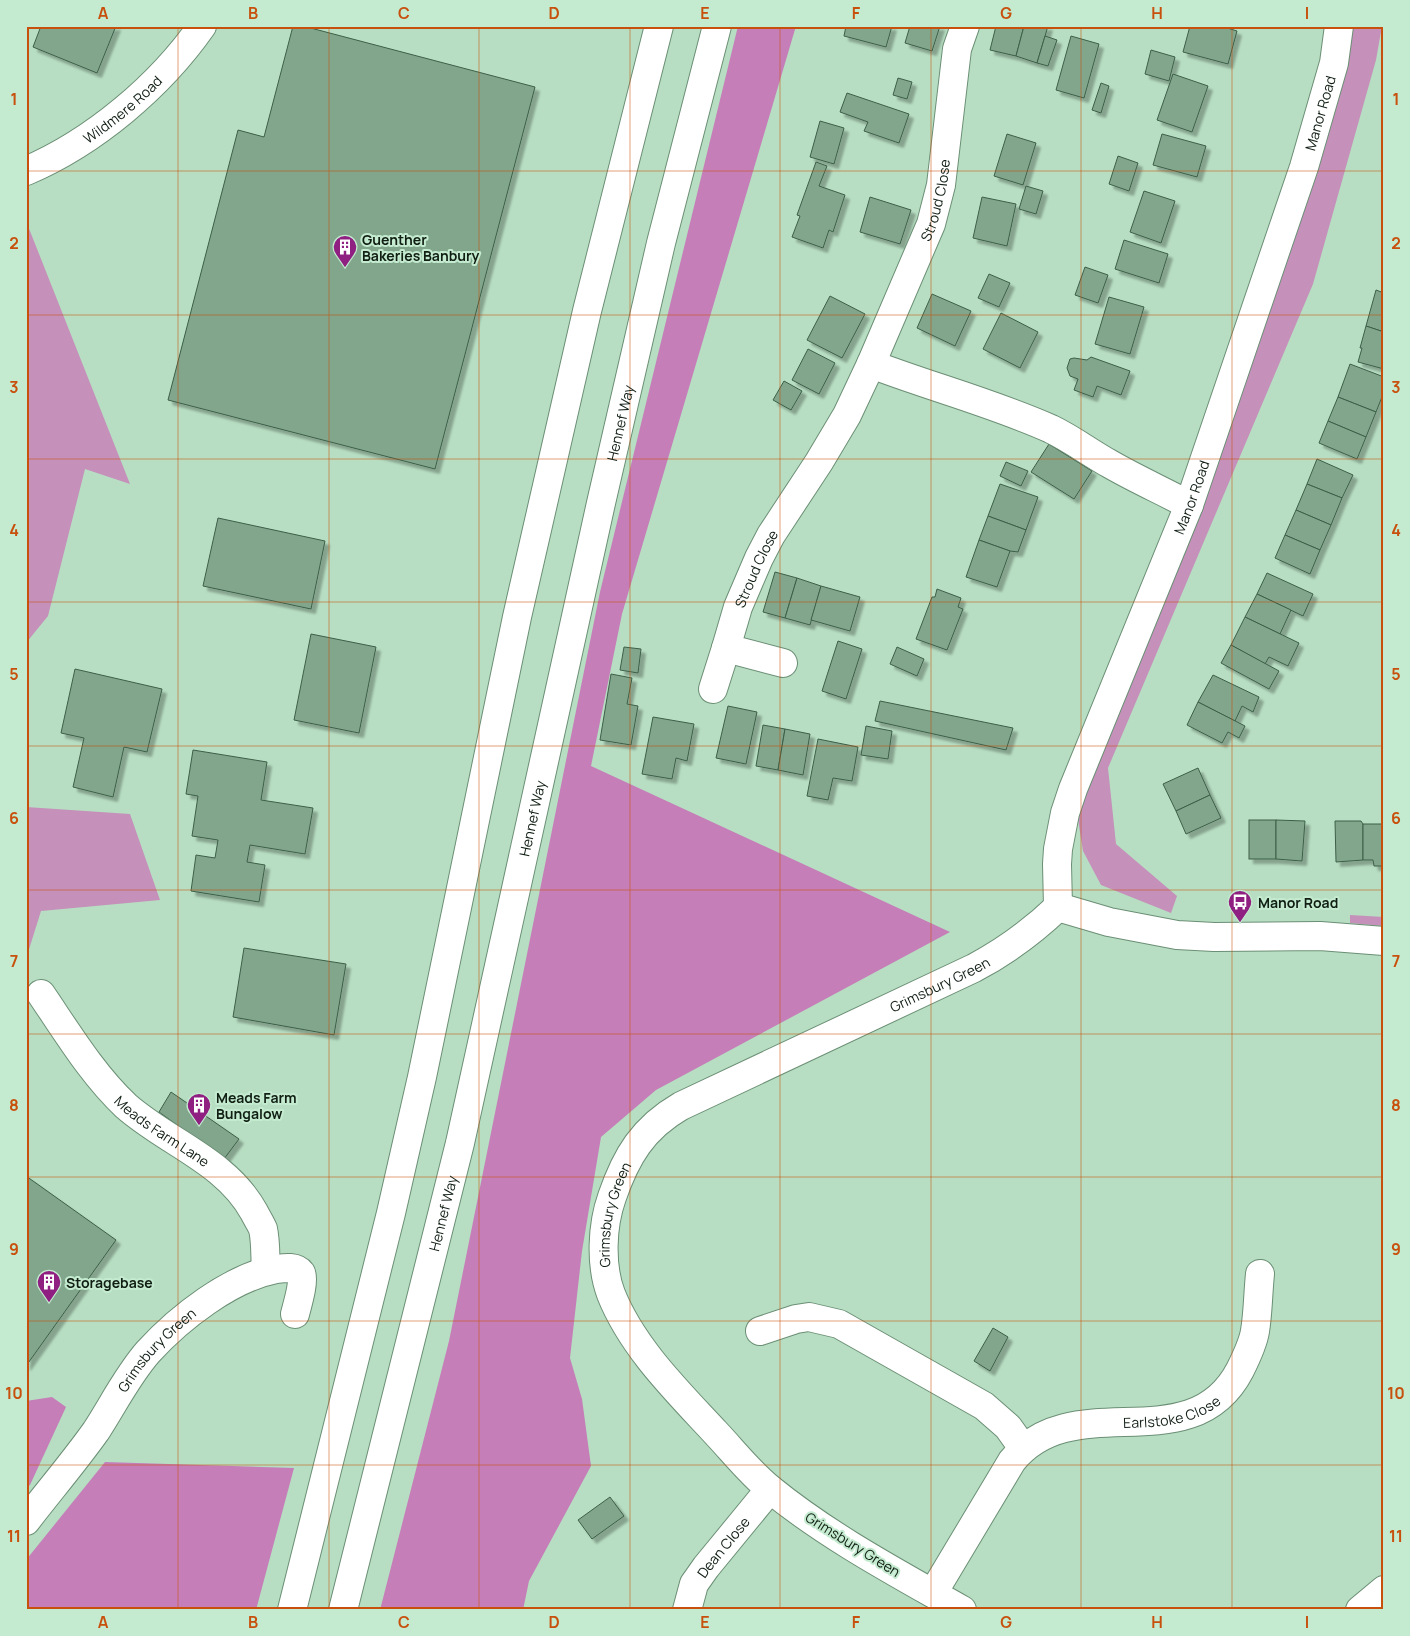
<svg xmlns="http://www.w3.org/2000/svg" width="1410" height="1636" font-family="Manrope,sans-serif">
	<defs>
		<filter id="shadow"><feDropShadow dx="4.5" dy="4.5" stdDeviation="1" flood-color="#0004"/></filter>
	</defs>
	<rect width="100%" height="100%" fill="#b7dec2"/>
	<g fill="#c590ba">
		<polygon points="1346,26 1382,26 1376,60 1313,284 1108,768 1116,844 1177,896 1171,913 1101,885 1083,851 1077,813"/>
		<polygon points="26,221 130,484 85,469 48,616 26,643"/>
		<polygon points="26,807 130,814 160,900 41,911 26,959"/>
		<polygon points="1350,915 1384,917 1384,926 1350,923"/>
	</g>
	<g fill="#c57eb8">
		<polygon points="738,26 796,26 622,614 591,766 950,932 656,1090 601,1137 582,1251 570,1358 582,1399 591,1466 529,1581 523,1610 380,1610 449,1341 600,592"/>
		<polygon points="52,1397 66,1407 30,1485 26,1488 26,1401"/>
		<polygon points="105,1462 294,1468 256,1610 26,1610 26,1560"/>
	</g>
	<g fill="#81a68c" stroke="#3d5f48" filter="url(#shadow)">
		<polygon points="41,26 116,26 97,73 33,47"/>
		<polygon points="293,26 303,26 535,87 435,469 168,400 238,130 264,137"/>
		<polygon points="846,26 892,26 886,47 844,36"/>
		<polygon points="910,26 940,26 932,51 905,43"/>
		<polygon points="996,26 1024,26 1016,56 990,50"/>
		<polygon points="1024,26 1048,26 1037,63 1016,56"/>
		<polygon points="1190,26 1221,26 1237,31 1228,64 1183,52"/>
		<polygon points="1045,36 1057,40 1048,66 1037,63"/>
		<polygon points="1071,36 1099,44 1084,98 1056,90"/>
		<polygon points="1151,50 1175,57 1169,81 1145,74"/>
		<polygon points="1173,74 1208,86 1192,132 1157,120"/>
		<polygon points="898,78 912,82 907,99 893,95"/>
		<polygon points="1101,83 1109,86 1101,113 1092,110"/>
		<polygon points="847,93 909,114 899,143 864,131 868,122 840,112"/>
		<polygon points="820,121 844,128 834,164 810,157"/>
		<polygon points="1007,134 1036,143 1023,185 994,176"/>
		<polygon points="1162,134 1206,146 1197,177 1153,165"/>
		<polygon points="1118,156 1138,163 1129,191 1109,184"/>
		<polygon points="816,162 827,166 819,186 845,195 833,232 829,230 823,248 792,237 800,216 797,215"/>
		<polygon points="1026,186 1043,191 1036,214 1019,209"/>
		<polygon points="1144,191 1175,201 1161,243 1130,232"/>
		<polygon points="870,197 911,210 900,244 860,232"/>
		<polygon points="982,197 1016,204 1007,246 973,238"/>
		<polygon points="1124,240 1168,254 1159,283 1115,269"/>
		<polygon points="1085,267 1108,275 1098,303 1075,295"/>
		<polygon points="989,274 1010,283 999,307 978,298"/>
		<polygon points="1376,290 1384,293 1384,332 1366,326"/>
		<polygon points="932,294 971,311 955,346 917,328"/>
		<polygon points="830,296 865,314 842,358 807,340"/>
		<polygon points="1109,297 1144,307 1130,354 1095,344"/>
		<polygon points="1001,313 1038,332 1020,368 983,349"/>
		<polygon points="1366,326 1384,332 1384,369 1358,362 1362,348 1360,348"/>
		<polygon points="808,349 835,363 819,394 792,380"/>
		<polygon points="1091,357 1130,371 1121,395 1097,386 1093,397 1074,390 1078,379 1070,376 1067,368 1070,359 1074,358 1087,360"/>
		<polygon points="1350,364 1384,377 1384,392 1376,412 1338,397"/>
		<polygon points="784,381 802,391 791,410 773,400"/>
		<polygon points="1338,397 1376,412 1366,437 1328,421"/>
		<polygon points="1328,421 1366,437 1357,459 1319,443"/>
		<polygon points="1049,444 1092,471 1074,499 1031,472"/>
		<polygon points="1317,459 1353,475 1342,498 1307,484"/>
		<polygon points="1006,462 1028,471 1021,486 1000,476"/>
		<polygon points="1000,484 1038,497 1026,530 988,516"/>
		<polygon points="1307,484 1342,498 1331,525 1296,510"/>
		<polygon points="1296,510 1331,525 1320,550 1285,535"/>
		<polygon points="988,516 1026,530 1018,552 1010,551 979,540"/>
		<polygon points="218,518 325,541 311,609 203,586"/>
		<polygon points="1285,535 1320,550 1310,574 1275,558"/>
		<polygon points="979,540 1010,551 997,587 966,577"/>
		<polygon points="775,572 797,578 785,618 763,612"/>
		<polygon points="1267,573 1313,594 1303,616 1257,594"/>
		<polygon points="797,578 821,586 810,625 785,618"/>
		<polygon points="821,586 860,597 850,631 811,620"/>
		<polygon points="937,589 961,598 958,607 963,609 947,650 916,639 932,597 935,597"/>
		<polygon points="1257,594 1291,610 1280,634 1245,617"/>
		<polygon points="1245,617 1299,643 1288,666 1269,657 1265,664 1231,645"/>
		<polygon points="311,634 376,647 359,733 294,720"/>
		<polygon points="838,641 862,649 846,699 822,691"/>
		<polygon points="1231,645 1279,671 1269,689 1221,663"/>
		<polygon points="624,647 641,649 638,673 620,670"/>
		<polygon points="897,647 924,659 917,676 890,664"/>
		<polygon points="75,669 162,689 147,752 124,747 113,797 73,787 84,738 61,733"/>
		<polygon points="611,674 632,678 627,704 638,706 631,745 600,740"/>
		<polygon points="1213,675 1259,697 1253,712 1242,706 1235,721 1198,702"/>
		<polygon points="880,701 1013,728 1006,750 875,721"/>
		<polygon points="1198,702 1245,726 1239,738 1228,732 1222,743 1187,725"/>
		<polygon points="728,706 757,712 746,764 716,758"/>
		<polygon points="653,717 694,724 687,761 676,758 672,779 642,774"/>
		<polygon points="763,725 785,729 778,770 756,766"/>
		<polygon points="866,726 892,731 888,759 861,755"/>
		<polygon points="785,729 810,734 803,775 778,770"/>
		<polygon points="818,739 858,747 852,781 833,778 828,800 807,796"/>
		<polygon points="193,750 267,762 261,800 313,808 305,854 250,845 247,862 265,865 259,902 191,891 196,855 215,858 218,840 192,836 198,796 186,794"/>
		<polygon points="1198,768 1210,795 1176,811 1163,784"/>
		<polygon points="1210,795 1221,818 1186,834 1176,811"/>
		<rect x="1249" y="820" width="27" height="39"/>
		<polygon points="1276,820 1305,821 1302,861 1276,859"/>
		<polygon points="1335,821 1361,821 1363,824 1363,860 1336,862"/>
		<polygon points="1363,824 1384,824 1384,866 1374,866 1373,860 1363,860"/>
		<polygon points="244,948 346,964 334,1035 233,1017"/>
		<polygon points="171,1092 239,1139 224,1159 159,1112"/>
		<polygon points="26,1176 116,1240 26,1366"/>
		<polygon points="993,1328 1008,1337 990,1371 974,1361"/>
		<polygon points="610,1497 624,1516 592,1539 578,1520"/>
	</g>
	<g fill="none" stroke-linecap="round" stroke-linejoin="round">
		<g stroke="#6b8f75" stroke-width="30">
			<g id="minor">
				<path id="s1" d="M26,171c68,-29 134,-85 176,-145"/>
				<path d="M871,364c60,23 122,39 180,65 21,10 39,24 59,35 26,15 53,27 79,41"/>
				<path id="s2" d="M783,663l-57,-15 12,-41 21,-49 12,-23 48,-73 28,-47 24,-51 60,-140 10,-39 16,-136 8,-23"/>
				<polyline points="713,689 726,648"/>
				<path id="s3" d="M1058,907l-1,-43 1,-15 7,-36 8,-24 116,-284 115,-338 30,-104 5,-37"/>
				<polyline points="1058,907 1109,922 1177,935 1214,937 1320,936 1384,941"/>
				<path id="s4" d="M41,994c26,38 51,80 85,112 42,37 100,55 128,106 3,6 7,12 9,17 3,13 2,29 3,42"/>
				<polyline points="760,1331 796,1319 809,1317 839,1324 984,1406 1008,1427 1023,1448"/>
				<path id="s5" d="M26,1521c23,-30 48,-59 70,-90 17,-26 31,-55 52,-79 31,-34 82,-74 128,-83 8,-1 20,-3 25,4 4,7 -4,33 -6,41"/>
				<path id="s6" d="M933,1593l79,-132c62,-77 179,3 228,-91 6,-12 13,-26 15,-39 3,-18 3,-38 5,-57"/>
				<path id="s7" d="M687,1610l7,-26 12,-17 64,-78"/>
				<path id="s8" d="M962,1610c-65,-37 -133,-73 -192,-121 -20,-16 -37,-38 -55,-57 -38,-41 -83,-85 -104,-138 -11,-29 -9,-69 1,-97 14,-41 31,-69 69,-91l293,-138c32,-17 58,-36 84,-61"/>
				<polyline points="1360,1610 1384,1590"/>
			</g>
		</g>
		<g stroke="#6b8f75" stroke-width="30">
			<g id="highway">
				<polyline points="292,1610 391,1213 422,1077 517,617 587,311 659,26"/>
				<path id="s9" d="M343,1610l117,-467 141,-640 60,-260 56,-217"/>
			</g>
		</g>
		<use href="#minor" stroke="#fff" stroke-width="28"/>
		<use href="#highway" stroke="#fff" stroke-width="28"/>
	</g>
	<path fill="none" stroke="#c8500d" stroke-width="1" stroke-opacity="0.55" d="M178,26v1584M329,26v1584M479,26v1584M630,26v1584M780,26v1584M931,26v1584M1081,26v1584M1232,26v1584M26,171h1358M26,315h1358M26,459h1358M26,602h1358M26,746h1358M26,890h1358M26,1034h1358M26,1177h1358M26,1321h1358M26,1465h1358"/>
	<defs>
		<g id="building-pin" transform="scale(1.25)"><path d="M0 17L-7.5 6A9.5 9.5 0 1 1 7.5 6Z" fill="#8f1f81" stroke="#c4ebcf"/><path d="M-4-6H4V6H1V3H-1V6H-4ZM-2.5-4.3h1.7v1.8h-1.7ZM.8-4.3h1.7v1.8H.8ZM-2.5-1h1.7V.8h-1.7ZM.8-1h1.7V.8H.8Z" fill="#fff"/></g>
		<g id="bus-pin" transform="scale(1.25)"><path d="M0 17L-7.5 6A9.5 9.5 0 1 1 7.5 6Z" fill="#8f1f81" stroke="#c4ebcf"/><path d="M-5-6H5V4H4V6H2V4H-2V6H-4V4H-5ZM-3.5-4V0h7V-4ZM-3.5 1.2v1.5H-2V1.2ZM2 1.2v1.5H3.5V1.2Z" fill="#fff"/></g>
	</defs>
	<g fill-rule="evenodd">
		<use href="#building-pin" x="345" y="247"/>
		<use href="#bus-pin" x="1240" y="902"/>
		<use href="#building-pin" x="199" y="1105"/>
		<use href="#building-pin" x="49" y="1282"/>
	</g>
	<g text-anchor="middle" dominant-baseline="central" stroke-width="4" stroke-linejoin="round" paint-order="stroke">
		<g font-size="14" fill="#101e14" stroke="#c4ebcf">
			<text stroke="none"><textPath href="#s1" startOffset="115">Wildmere Road</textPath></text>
			<text stroke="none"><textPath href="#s3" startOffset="840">Manor Road</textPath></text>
			<text stroke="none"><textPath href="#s2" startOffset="556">Stroud Close</textPath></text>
			<text stroke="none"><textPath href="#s9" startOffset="1219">Hennef Way</textPath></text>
			<text stroke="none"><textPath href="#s3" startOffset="435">Manor Road</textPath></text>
			<text stroke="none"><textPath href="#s2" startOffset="144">Stroud Close</textPath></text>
			<text stroke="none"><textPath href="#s9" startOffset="814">Hennef Way</textPath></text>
			<text stroke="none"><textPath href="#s8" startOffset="982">Grimsbury Green</textPath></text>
			<text stroke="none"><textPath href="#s4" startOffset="185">Meads Farm Lane</textPath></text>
			<text stroke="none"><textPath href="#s9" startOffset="409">Hennef Way</textPath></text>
			<text stroke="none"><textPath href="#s8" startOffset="562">Grimsbury Green</textPath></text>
			<text stroke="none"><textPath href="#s5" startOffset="216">Grimsbury Green</textPath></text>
			<text stroke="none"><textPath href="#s6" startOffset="326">Earlstoke Close</textPath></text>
			<text transform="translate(853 1544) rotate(32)">Grimsbury Green</text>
			<text stroke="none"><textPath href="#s7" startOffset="74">Dean Close</textPath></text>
		</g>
		<g font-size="14" font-weight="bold" fill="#101e14" stroke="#c4ebcf" text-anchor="start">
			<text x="362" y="239">Guenther<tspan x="362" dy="16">Bakeries Banbury</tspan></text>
			<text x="1258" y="902">Manor Road</text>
			<text x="216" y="1097">Meads Farm<tspan x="216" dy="16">Bungalow</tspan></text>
			<text x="66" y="1282">Storagebase</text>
		</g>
	</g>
	<rect width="1410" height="1636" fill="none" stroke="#c4ebcf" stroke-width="55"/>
	<rect x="28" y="28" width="1354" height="1580" fill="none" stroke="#c8500d" stroke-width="2"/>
	<g font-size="16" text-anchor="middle" font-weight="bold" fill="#c8500d">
		<text x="103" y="19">A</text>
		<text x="253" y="19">B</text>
		<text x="404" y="19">C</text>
		<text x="554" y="19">D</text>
		<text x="705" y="19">E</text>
		<text x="856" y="19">F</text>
		<text x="1006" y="19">G</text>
		<text x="1157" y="19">H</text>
		<text x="1307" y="19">I</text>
		<text x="14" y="105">1</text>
		<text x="1396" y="105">1</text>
		<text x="14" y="249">2</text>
		<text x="1396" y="249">2</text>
		<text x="14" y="393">3</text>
		<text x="1396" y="393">3</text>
		<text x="14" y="536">4</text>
		<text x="1396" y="536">4</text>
		<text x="14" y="680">5</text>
		<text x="1396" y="680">5</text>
		<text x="14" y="824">6</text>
		<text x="1396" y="824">6</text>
		<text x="14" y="967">7</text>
		<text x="1396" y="967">7</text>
		<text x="14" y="1111">8</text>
		<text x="1396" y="1111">8</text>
		<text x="14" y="1255">9</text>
		<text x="1396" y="1255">9</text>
		<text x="14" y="1399">10</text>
		<text x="1396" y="1399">10</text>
		<text x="14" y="1542">11</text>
		<text x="1396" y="1542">11</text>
		<text x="103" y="1628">A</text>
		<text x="253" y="1628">B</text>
		<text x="404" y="1628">C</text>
		<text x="554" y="1628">D</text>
		<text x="705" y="1628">E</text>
		<text x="856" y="1628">F</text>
		<text x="1006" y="1628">G</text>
		<text x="1157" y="1628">H</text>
		<text x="1307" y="1628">I</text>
	</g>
</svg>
